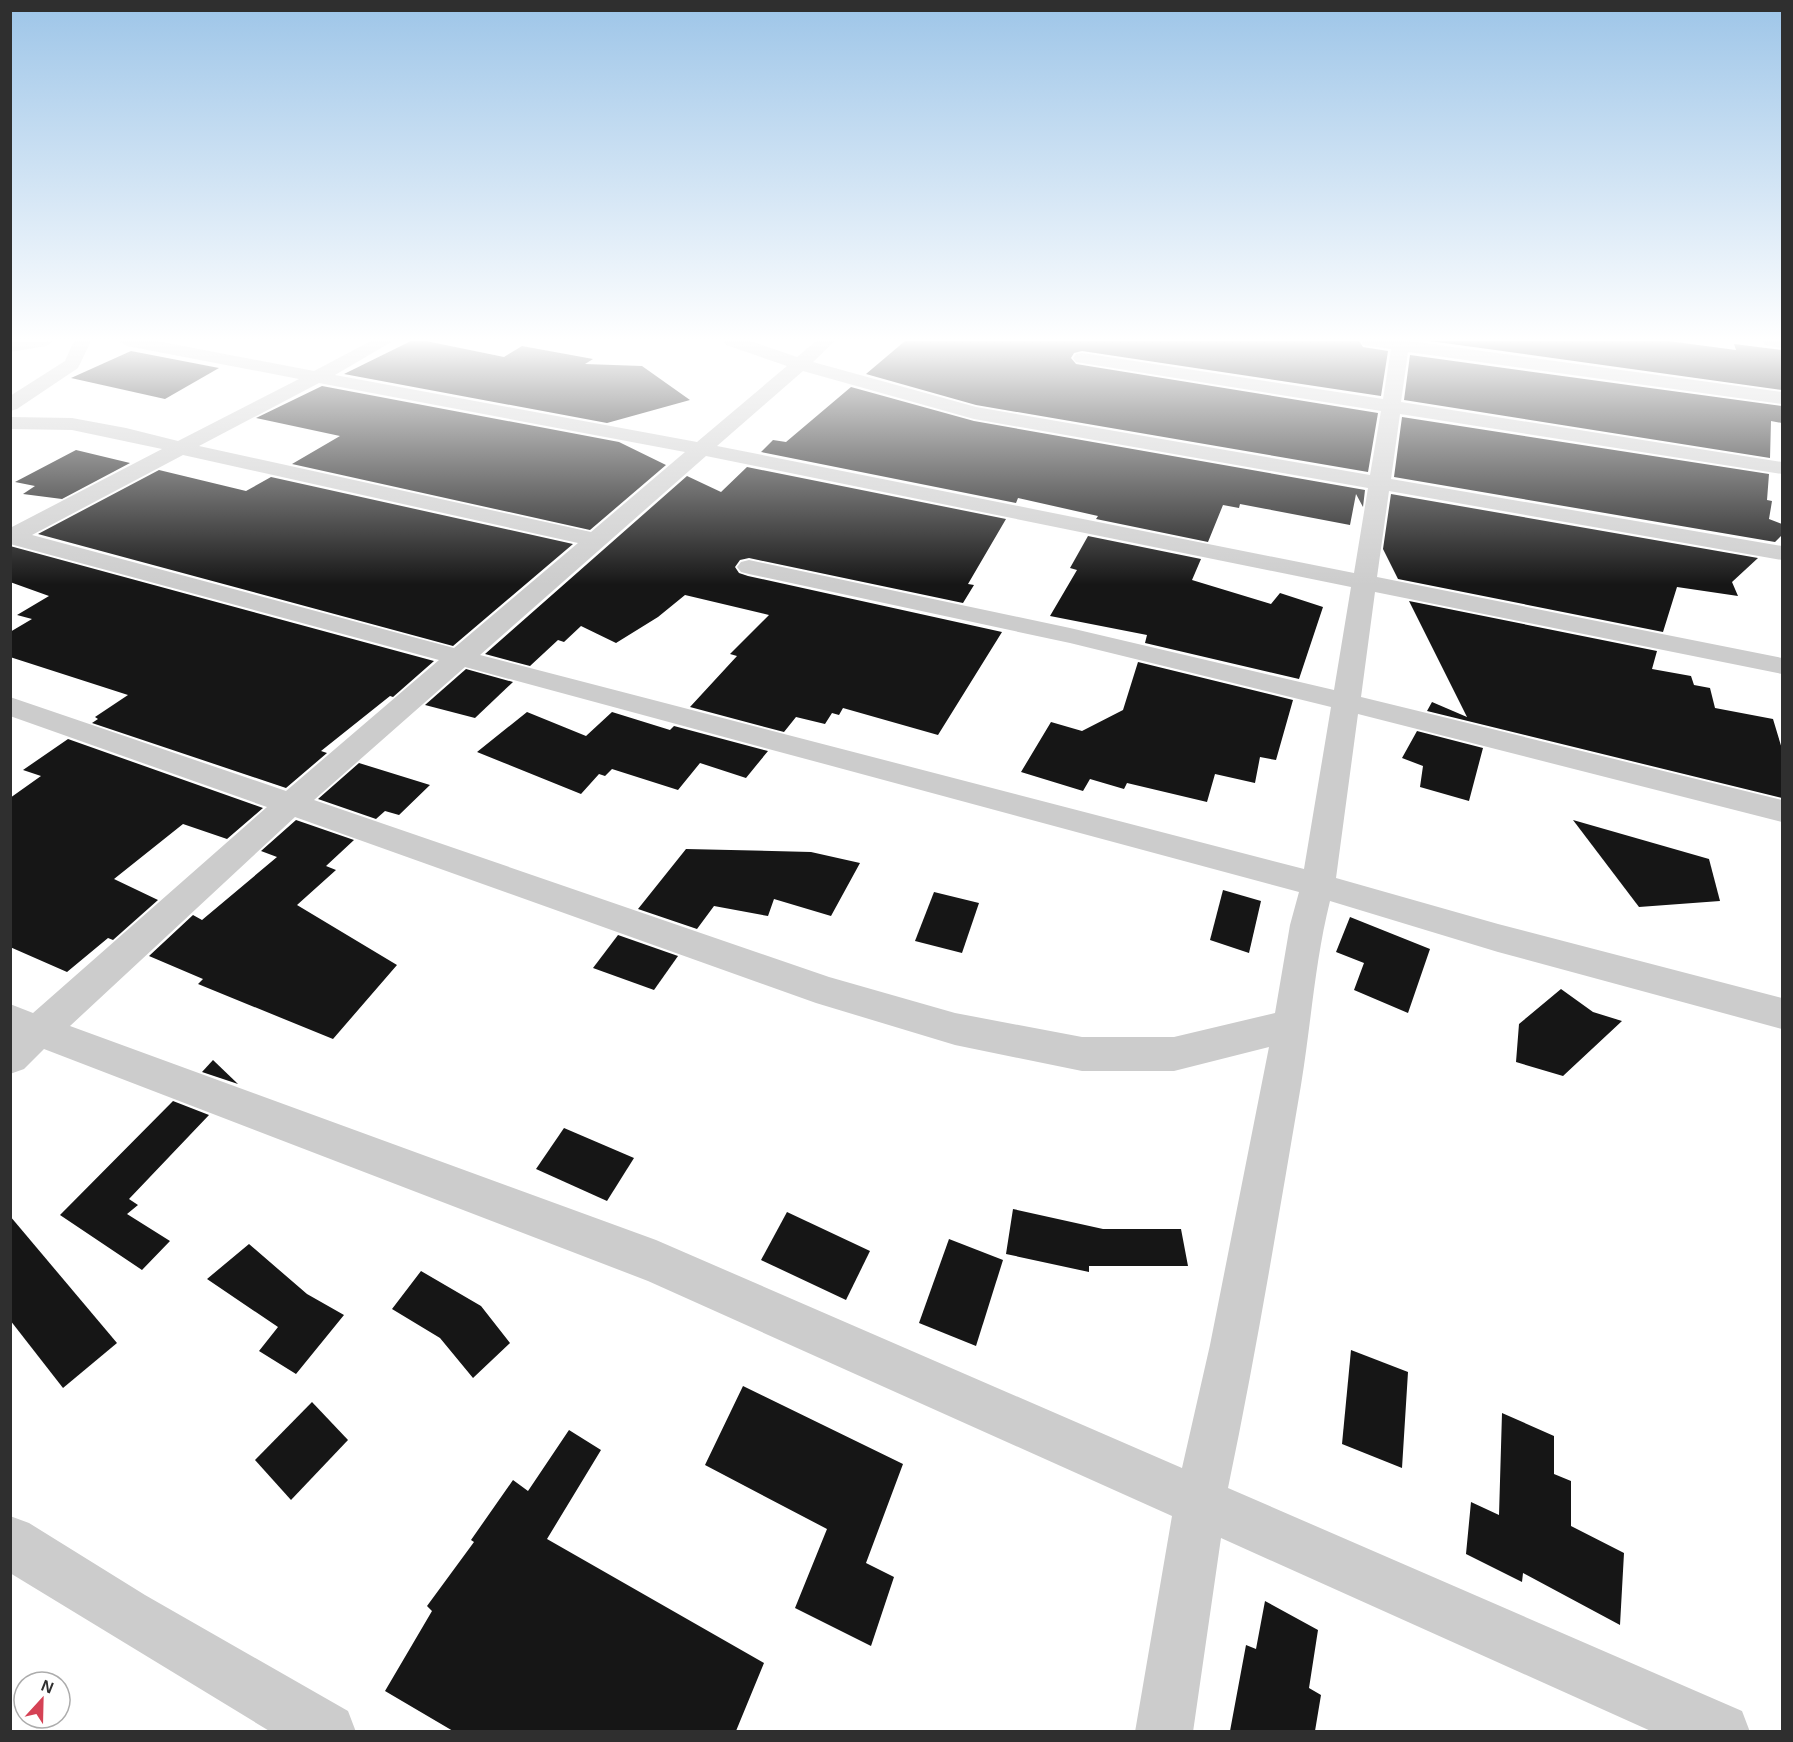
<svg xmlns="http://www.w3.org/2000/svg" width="1793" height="1742" font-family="Helvetica,sans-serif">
	<rect width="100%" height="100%" fill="#fff"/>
	<g fill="#161616">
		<polygon points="411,341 426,341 504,357 522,346 593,359 585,364 642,366 690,400 607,423 344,374"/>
		<polygon points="905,341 1359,341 1363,347 1388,351 1381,396 1082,351 1074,353 1071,358 1076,364 1378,413 1368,472 976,405 866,374"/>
		<polygon points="1430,341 1668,341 1736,350 1734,344 1782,350 1782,390"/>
		<polygon points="131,351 219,368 165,399 71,378"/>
		<polygon points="1410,355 1782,406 1782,423 1771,421 1770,458 1404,400"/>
		<polygon points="322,386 619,442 666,465 590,530 292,464 340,436 256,418"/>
		<polygon points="851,387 974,421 1365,490 1363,507 1356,494 1350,525 1240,504 1239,508 1223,505 1208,542 1096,519 1098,516 1018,498 1016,503 761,452 773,440 786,442"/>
		<polygon points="1402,417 1769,474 1767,500 1772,501 1769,519 1782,524 1782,535 1775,542 1394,477"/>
		<polygon points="76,450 130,463 62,499 23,494 35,486 15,482"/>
		<polygon points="747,467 1006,519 968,584 974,585 963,603 749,558 740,560 735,567 739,573 748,576 1002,632 938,735 843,708 839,715 832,713 825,724 796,717 784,732 690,707 737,656 730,654 769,615 685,595 658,617 616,643 581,626 564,642 558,640 530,666 485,654 687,476 721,492"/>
		<polygon points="159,470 246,491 271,477 573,544 453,646 38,534"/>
		<polygon points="1391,494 1758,558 1732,582 1738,596 1677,587 1663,632 1398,579 1383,549"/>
		<polygon points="1088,536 1201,559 1192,580 1271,604 1280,593 1323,607 1299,679 1145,643 1147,635 1050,616 1077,570 1070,568"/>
		<polygon points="10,546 434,661 393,697 390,696 321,751 327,753 286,788 92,723 98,719 95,717 128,695 10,657 10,632 32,619 17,615 49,596 10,582"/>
		<polygon points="1409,601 1657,651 1652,669 1691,676 1694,685 1710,688 1715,708 1773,719 1782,749 1782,798 1427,711 1432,702 1467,717"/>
		<polygon points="1138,662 1293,700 1276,760 1260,757 1255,783 1215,774 1207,802 1127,783 1124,789 1090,779 1083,791 1021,772 1051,722 1082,731 1123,710"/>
		<polygon points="466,669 513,682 475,718 425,705"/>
		<polygon points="527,712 586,736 612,712 670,730 674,726 768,751 746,778 700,763 678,790 612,769 605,776 599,774 581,794 477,752"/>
		<polygon points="1417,731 1483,748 1469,801 1420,787 1423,766 1402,758"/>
		<polygon points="68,739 263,808 227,839 183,824 114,879 158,900 113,940 108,938 67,972 10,947 10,798 41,776 23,770"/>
		<polygon points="359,763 430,785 399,815 385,811 376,819 318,799"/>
		<polygon points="296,820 354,840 326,866 336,870 297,905 397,965 333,1039 198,984 203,979 149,956 193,915 202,920 277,857 261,851"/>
		<polygon points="1573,820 1709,859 1720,901 1639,907"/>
		<polygon points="686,849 811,852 860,863 831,916 774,899 768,916 714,906 697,929 638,909"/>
		<polygon points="1223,890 1261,901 1249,953 1210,940"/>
		<polygon points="934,892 979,903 962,953 915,941"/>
		<polygon points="1350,917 1430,949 1408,1013 1354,990 1364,963 1336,952"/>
		<polygon points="618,935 678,956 654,990 593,968"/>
		<polygon points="1561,989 1593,1012 1622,1021 1563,1076 1516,1062 1519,1024"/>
		<polygon points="213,1060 238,1084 202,1072"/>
		<polygon points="173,1101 209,1115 129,1199 138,1205 127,1214 170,1241 142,1270 60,1215"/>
		<polygon points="564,1128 634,1158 607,1201 536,1169"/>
		<polygon points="1013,1209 1103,1229 1181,1229 1188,1266 1089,1266 1089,1272 1006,1254"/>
		<polygon points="787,1212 870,1251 846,1300 761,1260"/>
		<polygon points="10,1216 117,1343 63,1388 10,1320"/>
		<polygon points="949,1239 1003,1260 976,1346 919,1323"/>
		<polygon points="249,1244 307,1294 344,1315 296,1374 259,1351 278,1327 207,1279"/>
		<polygon points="421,1271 481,1306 510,1343 473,1378 440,1338 392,1309"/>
		<polygon points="1351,1350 1408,1372 1402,1468 1342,1444"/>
		<polygon points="743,1386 903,1464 866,1563 894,1577 871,1646 795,1608 827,1529 705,1465"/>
		<polygon points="312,1402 348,1440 291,1500 255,1460"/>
		<polygon points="1502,1413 1554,1436 1554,1474 1571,1481 1571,1526 1624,1553 1620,1625 1523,1573 1522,1582 1466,1554 1471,1502 1499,1515"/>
		<polygon points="569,1430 601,1450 547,1539 764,1663 736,1731 453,1731 385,1691 432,1611 427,1606 474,1542 471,1540 513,1480 528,1491"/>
		<polygon points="1265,1601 1318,1630 1309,1688 1321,1695 1315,1731 1230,1731 1246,1645 1256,1649"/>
	</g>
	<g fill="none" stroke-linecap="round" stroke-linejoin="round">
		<g fill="#ccc" fill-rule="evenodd">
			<polygon points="54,341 46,346 10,352 10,342"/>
			<polygon points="74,341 91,341 78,368 17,409 10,411 10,396 65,361"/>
			<path d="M119,341h38l157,30 57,-30h22l-58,34 362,67 90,-76 -61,-21 -2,-4h26l47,16 19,-16h19l-22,21 163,45 394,68 11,-64 -299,-48 -6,-1 -3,-4 3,-4 6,-1 301,46 8,-50 -28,-4 -2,-4h49l372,51v12l-374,-52 -7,50 381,60v12l-382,-60 -9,65 391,67v14l-393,-69 -12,86 405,81v16l-407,-82 -14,105 421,103v22l-424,-108 -22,164 162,46 284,74v31l-284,-77 -168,-51c-15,60 -19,123 -29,184 -23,135 -45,269 -73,403l514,223 8,21h-97l-432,-194 -28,194h-58l37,-216 -524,-235 -604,-232 -20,20 -14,5v-70l23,9 234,-206 -257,-91v-19l276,94 153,-131 -429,-116v-16l152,-79 -90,-19 -62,-1v-12l62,1 54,10 52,13 121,-62 -172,-33zM803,371l171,48 394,69 -14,85 -637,-127zM319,383l366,69 -94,80 -392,-86zM183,455l395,88 -124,105 -422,-113zM706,456l645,131 -17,103 -264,-62 -321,-68 -8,2 -4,5 4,5 8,2 321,69 261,64 -27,162 -824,-214zM465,667l834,225 -9,33 -15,88 -101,24h-92l-127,-24 -126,-36 -515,-177zM295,817l521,186 139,42 127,26h92l95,-24 -59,298 -28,123 -526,-228 -586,-214z"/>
			<polygon points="1763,341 1782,341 1782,348 1765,345"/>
			<polygon points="10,1516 29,1523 145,1595 348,1711 356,1732 271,1732 10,1573"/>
		</g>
	</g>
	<linearGradient id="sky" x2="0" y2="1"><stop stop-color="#9dc5e8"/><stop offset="0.58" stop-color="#fff"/><stop offset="1" stop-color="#fff" stop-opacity="0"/></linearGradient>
	<rect width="1793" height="585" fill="url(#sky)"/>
	<rect width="1793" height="1742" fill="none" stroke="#2f2f2f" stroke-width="24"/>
	<g transform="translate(42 1700) rotate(22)"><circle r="28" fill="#ffffff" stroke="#acacac" stroke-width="1.5"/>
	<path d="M0-4.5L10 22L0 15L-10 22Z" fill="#d54255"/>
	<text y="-9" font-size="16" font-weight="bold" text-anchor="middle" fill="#2f2f2f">N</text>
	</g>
</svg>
